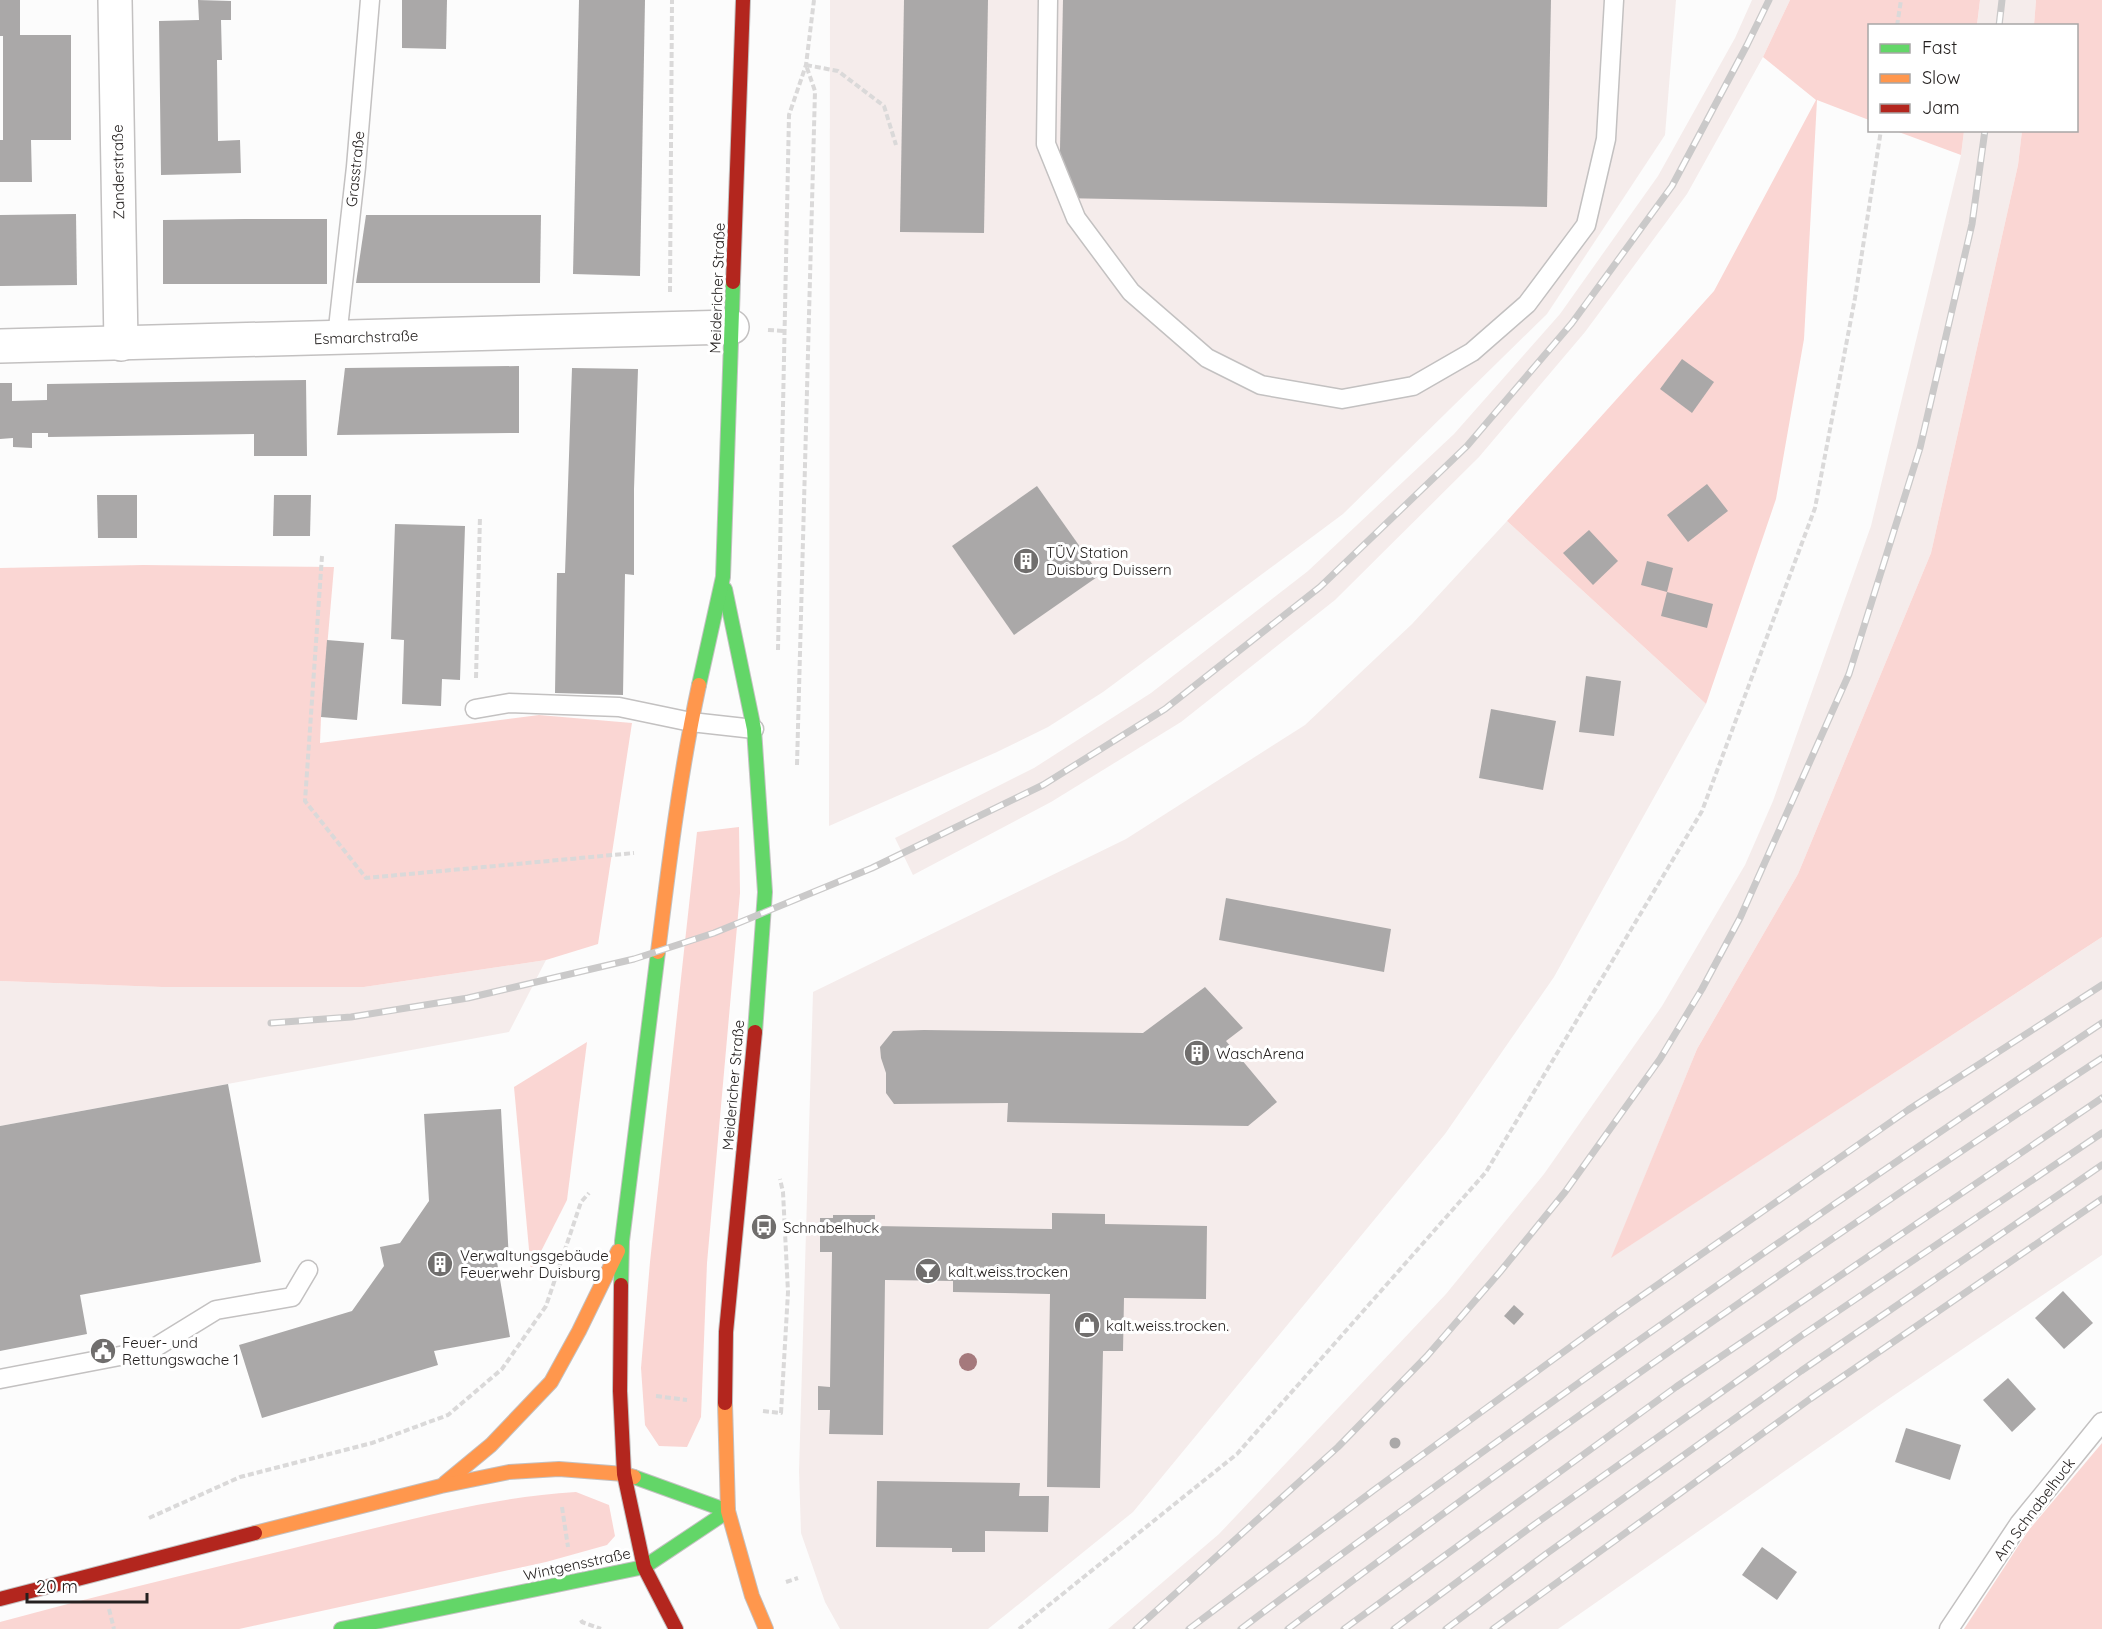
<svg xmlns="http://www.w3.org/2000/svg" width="2102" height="1629" font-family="Quicksand,sans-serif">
	<rect width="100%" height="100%" fill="#fcfcfc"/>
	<g fill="#f5eceb">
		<polygon points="830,0 1676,0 1665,135 1547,314 1343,514 1103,692 1048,727 997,752 829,826"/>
		<polygon points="1752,0 1790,0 1763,57 1687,194 1585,332 1479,457 1335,600 1181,722 1051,802 913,875 895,838 1034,768 1151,693 1308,571 1454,434 1560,314 1658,176 1735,38"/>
		<polygon points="1980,0 2036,0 2034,25 1977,26"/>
		<polygon points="1964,131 2022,131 2018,165 1931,553 1798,874 1697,1049 1612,1257 2102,937 2102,1255 1887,1400 1558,1629 1108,1629 1219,1534 1446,1294 1544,1174 1662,1006 1745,865 1773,801 1871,526 1961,155"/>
		<polygon points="1507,521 1706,704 1554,977 1445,1134 1133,1512 988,1629 840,1629 825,1602 801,1533 799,1471 813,992 1126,839 1305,725 1412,624"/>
		<polygon points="546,960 509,1032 0,1126 0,981 162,987 364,987"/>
	</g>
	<g fill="#fad6d3">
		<polygon points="1790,0 1980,0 1977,25 1870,26 1869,120 1817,100 1804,339 1776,499 1706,704 1507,521 1714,291 1816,100 1763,57"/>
		<polygon points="2036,0 2102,0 2102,937 1611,1258 1697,1049 1798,874 1931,553 2018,165 2022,131 2076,130 2076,26 2034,25"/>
		<polygon points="1896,131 1964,131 1961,155"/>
		<polygon points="143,565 334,567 321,717 320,743 539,715 632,723 598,944 546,960 364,987 162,987 0,981 0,568"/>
		<polygon points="739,827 740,893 707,1263 701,1417 687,1447 659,1446 645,1425 641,1368 650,1262 697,832"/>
		<polygon points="587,1042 567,1200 531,1271 514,1087"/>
		<polygon points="2102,1443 2102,1629 1964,1629 2028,1531"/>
		<path d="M576,1492l33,13 6,31 -8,9 -61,17 -307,67h-239v-7c107,-29 214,-54 322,-81 84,-20 167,-44 254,-49z"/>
	</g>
	<g fill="#aaa8a8">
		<polygon points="0,0 20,0 20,35 71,35 71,140 31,140 32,182 0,182 0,140 3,140 3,36 0,36"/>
		<polygon points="198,0 231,1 231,20 221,20 222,60 217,60 218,141 240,140 241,173 161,175 159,21 199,20"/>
		<polygon points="402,0 447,0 446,49 402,48"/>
		<polygon points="579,0 645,0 640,276 573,274"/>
		<polygon points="904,0 988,0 984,233 900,232"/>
		<polygon points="1063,0 1551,0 1547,207 1059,198"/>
		<polygon points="76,214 77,285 0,286 0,215"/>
		<polygon points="366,215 541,215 540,283 356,283"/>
		<polygon points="245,219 327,219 327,284 163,284 163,220"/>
		<polygon points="1682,359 1714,382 1692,413 1660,389"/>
		<polygon points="519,366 519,433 337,435 345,368"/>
		<polygon points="572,368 638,369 634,489 634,575 625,574 623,695 555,693 557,573 565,573"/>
		<polygon points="306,380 307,456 254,456 254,434 48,437 48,433 32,433 32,448 13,447 13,438 0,439 0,383 12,383 12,401 47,400 47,384"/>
		<polygon points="1707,484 1728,511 1688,542 1667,515"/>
		<polygon points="1037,486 1100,575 1014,635 952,546"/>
		<polygon points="97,495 137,495 137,538 98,538"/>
		<polygon points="274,495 311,495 310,536 273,536"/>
		<polygon points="395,524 465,526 460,680 442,679 441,706 402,704 404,640 391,639"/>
		<polygon points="1589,530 1618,561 1593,585 1563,553"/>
		<polygon points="1647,561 1673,568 1667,592 1641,585"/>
		<polygon points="1667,592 1713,604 1707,628 1661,616"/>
		<polygon points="327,640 364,643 357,720 321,717"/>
		<polygon points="1586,676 1621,681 1614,736 1579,732"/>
		<polygon points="1491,709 1556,721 1543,790 1479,778"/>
		<polygon points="1226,898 1391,929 1384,972 1219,940"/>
		<polygon points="1205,987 1243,1028 1226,1041 1277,1102 1248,1126 1007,1122 1008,1103 894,1104 886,1093 886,1073 881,1058 880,1047 893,1031 924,1030 1143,1033"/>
		<polygon points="228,1084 261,1262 80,1295 87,1334 0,1351 0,1126"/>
		<polygon points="501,1109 509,1261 497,1262 510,1337 434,1351 438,1365 262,1418 239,1345 352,1311 384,1266 380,1247 400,1243 429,1201 424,1114"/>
		<polygon points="1052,1213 1105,1214 1105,1224 1207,1226 1206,1299 1124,1298 1123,1351 1103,1351 1100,1488 1047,1487 1050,1294 953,1292 953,1281 885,1280 883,1435 829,1434 830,1410 818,1410 818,1386 830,1387 832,1252 820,1252 820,1218 833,1218 833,1215 875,1215 875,1226 1052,1229"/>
		<polygon points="2063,1291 2093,1323 2064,1349 2035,1318"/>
		<polygon points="1514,1305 1524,1314 1514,1325 1504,1316"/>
		<polygon points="2008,1378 2036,1409 2012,1432 1983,1400"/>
		<polygon points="1906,1428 1961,1445 1950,1480 1895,1462"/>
		<circle cx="1395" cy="1443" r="5.5"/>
		<polygon points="877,1481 1020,1483 1019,1496 1049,1496 1048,1532 985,1531 985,1552 952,1552 952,1548 876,1547"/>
		<polygon points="1762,1547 1797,1572 1777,1600 1742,1575"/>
	</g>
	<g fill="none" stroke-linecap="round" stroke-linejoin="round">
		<g stroke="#c3c1c1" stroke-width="21">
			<g id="lane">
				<polyline points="1048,0 1046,144 1076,218 1131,292 1207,358 1261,385 1342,399 1413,386 1472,352 1527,304 1586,225 1606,139 1614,0"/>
				<polyline points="337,337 356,167 370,0"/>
				<polyline points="475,709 509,703 619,707 691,722 754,729"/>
				<polyline points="0,1379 151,1350 216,1310 292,1297 308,1270"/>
				<polyline points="1949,1629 2019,1524 2102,1422"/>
			</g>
		</g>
		<g stroke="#c3c1c1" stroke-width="36">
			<g id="street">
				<polyline points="115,0 121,344"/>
				<polyline points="0,346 732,327"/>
			</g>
		</g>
		<g stroke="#c3c1c1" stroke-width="16">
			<g id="fast">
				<polyline points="725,589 754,729 765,892 755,1032"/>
				<polyline points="699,685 723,577 733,282"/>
				<polyline points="621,1285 622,1241 658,952"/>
				<polyline points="634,1477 728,1511"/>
				<polyline points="341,1629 644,1567 728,1511"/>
			</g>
		</g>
		<g stroke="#c3c1c1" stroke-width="16">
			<g id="slow">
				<path d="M658,952c11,-89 22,-179 41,-267"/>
				<polyline points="725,1403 728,1511 752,1596 766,1629"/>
				<polyline points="445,1483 491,1445 551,1382 579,1331 618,1251"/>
				<polyline points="255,1533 441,1486 509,1472 559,1469 624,1474 634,1477"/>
			</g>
		</g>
		<g stroke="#c3c1c1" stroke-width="16">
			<g id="jam">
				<polyline points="733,282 743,0"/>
				<polyline points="621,1285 620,1391 624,1474 644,1567 676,1629"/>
				<polyline points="725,1403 726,1332 755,1032"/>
				<polyline points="0,1599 255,1533"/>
			</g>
		</g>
		<g stroke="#dad9d9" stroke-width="4" stroke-dasharray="6 3" stroke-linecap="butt">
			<polyline points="1897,26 1901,0"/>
			<polyline points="806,65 838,71 884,106 896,145"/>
			<polyline points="670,292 672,0"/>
			<polyline points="768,330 785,331"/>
			<polyline points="322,556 305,801 366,878 634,853"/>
			<polyline points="778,650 789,115 806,65 814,0"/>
			<polyline points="476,678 480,516"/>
			<polyline points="797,765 815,91 806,65"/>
			<polyline points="656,1396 687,1400"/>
			<polyline points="763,1411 781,1413 788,1292 783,1192 780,1179"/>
			<polyline points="562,1507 568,1547"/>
			<polyline points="149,1518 240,1477 372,1443 448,1415 502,1369 546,1306 581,1202 589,1193"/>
			<polyline points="786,1582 798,1578"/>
			<polyline points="109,1609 114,1629"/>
			<polyline points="581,1620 582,1622 601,1629"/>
			<polyline points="1019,1629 1237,1454 1486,1172 1702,811 1815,508 1855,298 1881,130"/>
		</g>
		<use href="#lane" stroke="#fff" stroke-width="18"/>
		<use href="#street" stroke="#fff" stroke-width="33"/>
		<use href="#fast" stroke="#63d668" stroke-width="14"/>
		<use href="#slow" stroke="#ff974d" stroke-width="14"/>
		<use href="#jam" stroke="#b3261e" stroke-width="14"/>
		<g stroke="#cac9c9" stroke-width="7">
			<g id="rail">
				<polyline points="1999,26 2002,0"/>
				<polyline points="271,1023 351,1017 468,998 634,959 714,933 872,868 1043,785 1165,709 1320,587 1467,446 1572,323 1672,186 1747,45 1769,0"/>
				<polyline points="1136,1629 1338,1447 1427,1356 1500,1272 1565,1192 1660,1059 1702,989 1740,918 1849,674 1920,448 1972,224 1985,130"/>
				<polyline points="1189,1629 1374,1490 1617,1313 1908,1110 2102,985"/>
				<path d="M1241,1629c80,-61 162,-119 243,-178 203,-147 410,-289 618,-428"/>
				<path d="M1288,1629c265,-200 537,-389 814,-571"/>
				<polyline points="1344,1629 1676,1387 2102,1098"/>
				<polyline points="1394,1629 1535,1524 1801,1336 2102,1133"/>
				<polyline points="1446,1629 1546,1554 1801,1371 2102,1165"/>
				<polyline points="1493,1629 1810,1399 2102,1199"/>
			</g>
		</g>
		<use href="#rail" stroke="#fff" stroke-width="4.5" stroke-dasharray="14" stroke-linecap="butt"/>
	</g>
	<circle fill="#a5797c" cx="968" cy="1362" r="9"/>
	<defs>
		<g id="building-disc" transform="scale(1.35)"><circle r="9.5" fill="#706e6d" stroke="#fff"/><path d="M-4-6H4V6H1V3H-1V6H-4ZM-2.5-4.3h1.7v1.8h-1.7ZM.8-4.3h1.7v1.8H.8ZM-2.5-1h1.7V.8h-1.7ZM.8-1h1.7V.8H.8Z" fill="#fff"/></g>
		<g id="bus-disc" transform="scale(1.35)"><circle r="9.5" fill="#706e6d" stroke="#fff"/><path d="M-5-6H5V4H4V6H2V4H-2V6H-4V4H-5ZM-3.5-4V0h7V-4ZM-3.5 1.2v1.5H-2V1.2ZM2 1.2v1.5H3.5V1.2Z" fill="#fff"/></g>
		<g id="bar-disc" transform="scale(1.35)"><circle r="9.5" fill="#706e6d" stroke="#fff"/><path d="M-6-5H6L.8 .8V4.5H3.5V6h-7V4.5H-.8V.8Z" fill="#fff"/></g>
		<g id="shop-disc" transform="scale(1.35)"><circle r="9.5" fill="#706e6d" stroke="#fff"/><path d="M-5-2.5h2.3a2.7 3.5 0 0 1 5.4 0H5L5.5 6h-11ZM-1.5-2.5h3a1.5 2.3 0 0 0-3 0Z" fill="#fff"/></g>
		<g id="civic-disc" transform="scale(1.35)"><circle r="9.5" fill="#706e6d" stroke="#fff"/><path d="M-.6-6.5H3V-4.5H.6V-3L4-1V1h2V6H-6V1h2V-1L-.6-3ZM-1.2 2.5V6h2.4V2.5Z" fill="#fff"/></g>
	</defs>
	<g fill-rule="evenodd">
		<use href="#building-disc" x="1026" y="561"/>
		<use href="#building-disc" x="1197" y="1053"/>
		<use href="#bus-disc" x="764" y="1227"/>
		<use href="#building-disc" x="440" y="1264"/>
		<use href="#bar-disc" x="928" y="1271"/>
		<use href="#shop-disc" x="1087" y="1325"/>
		<use href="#civic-disc" x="103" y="1351"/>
	</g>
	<g text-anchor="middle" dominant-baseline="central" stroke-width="6" stroke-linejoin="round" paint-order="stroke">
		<g font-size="15" fill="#252120" stroke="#fff">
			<text transform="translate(355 169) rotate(-84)">Grasstraße</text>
			<text transform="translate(118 172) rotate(-91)">Zanderstraße</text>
			<text transform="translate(717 288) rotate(-88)">Meidericher Straße</text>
			<text transform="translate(366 337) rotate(-2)">Esmarchstraße</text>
			<text transform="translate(733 1085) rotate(-85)">Meidericher Straße</text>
			<text transform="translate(2034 1509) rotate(-53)">Am Schnabelhuck</text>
			<text transform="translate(577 1564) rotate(-12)">Wintgensstraße</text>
		</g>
		<g font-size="15" fill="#252120" stroke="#fff" text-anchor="start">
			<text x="1046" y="552">TÜV Station<tspan x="1046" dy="17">Duisburg Duissern</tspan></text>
			<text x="1216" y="1053">WaschArena</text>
			<text x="783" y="1227">Schnabelhuck</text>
			<text x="460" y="1255">Verwaltungsgebäude<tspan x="460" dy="17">Feuerwehr Duisburg</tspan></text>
			<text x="948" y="1271">kalt.weiss.trocken</text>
			<text x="1106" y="1325">kalt.weiss.trocken.</text>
			<text x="122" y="1342">Feuer- und<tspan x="122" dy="17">Rettungswache 1</tspan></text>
		</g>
	</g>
	<rect x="1868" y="24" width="210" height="108" fill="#ffffff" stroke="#a8a6a6" stroke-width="1.5"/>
	<rect x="1880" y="44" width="30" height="9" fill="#63d668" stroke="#a8a6a6" stroke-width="1.5"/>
	<text x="1922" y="54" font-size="18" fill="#252120">Fast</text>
	<rect x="1880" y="74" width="30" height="9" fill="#ff974d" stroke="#a8a6a6" stroke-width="1.5"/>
	<text x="1922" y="84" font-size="18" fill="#252120">Slow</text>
	<rect x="1880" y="104" width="30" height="9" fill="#b3261e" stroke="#a8a6a6" stroke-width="1.5"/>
	<text x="1922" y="114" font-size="18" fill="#252120">Jam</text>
	<path d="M27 1593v9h120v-9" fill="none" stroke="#252120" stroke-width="3"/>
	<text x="36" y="1593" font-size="18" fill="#252120" stroke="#ffffff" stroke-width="4.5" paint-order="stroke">20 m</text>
</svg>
